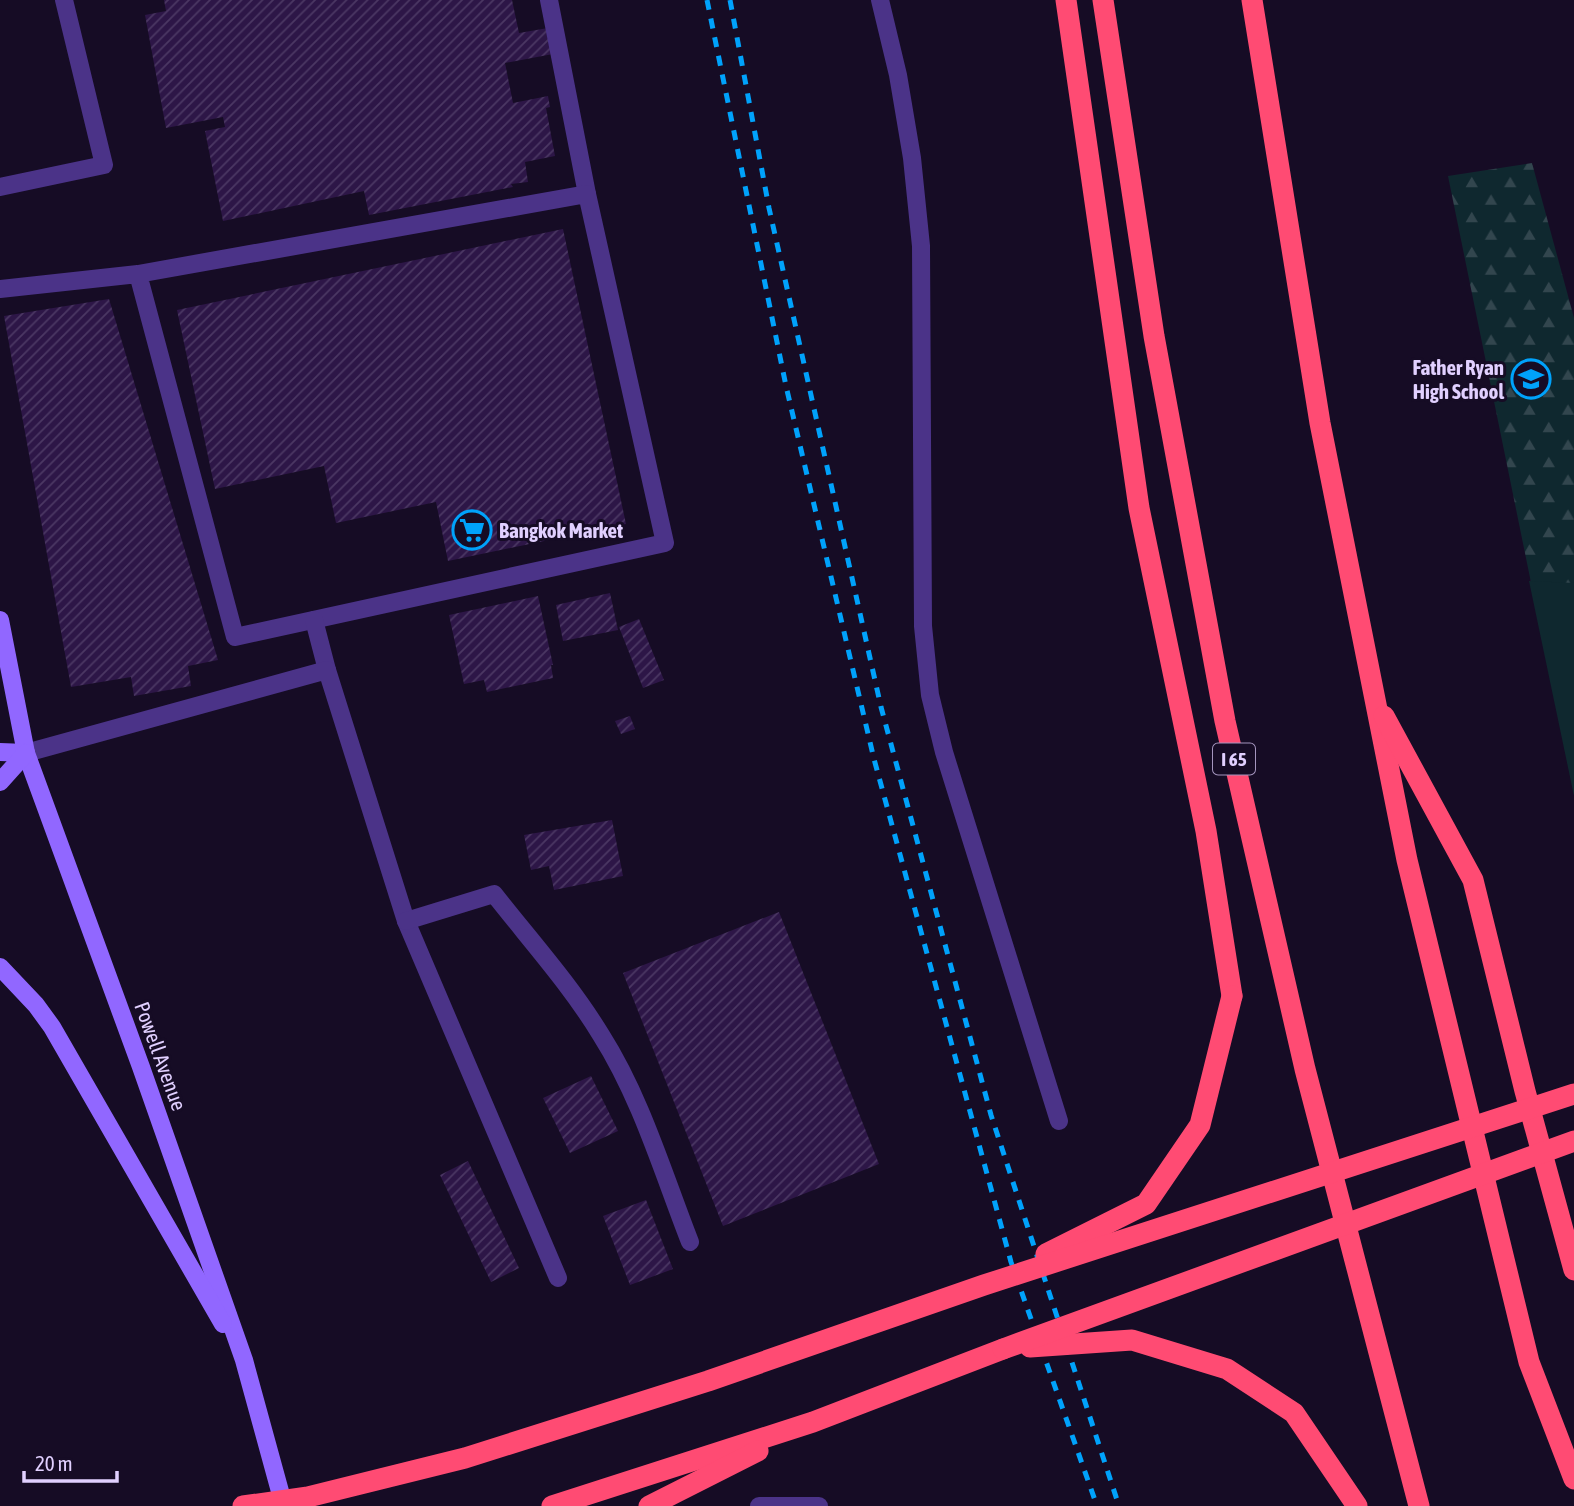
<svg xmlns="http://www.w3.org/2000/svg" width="1574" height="1506" font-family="'Asap Condensed',sans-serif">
	<defs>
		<pattern id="forest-firs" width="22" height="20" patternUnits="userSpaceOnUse" patternTransform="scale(1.75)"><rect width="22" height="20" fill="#0f282f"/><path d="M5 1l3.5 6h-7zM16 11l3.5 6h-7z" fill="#32464e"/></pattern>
		<pattern id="building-hatch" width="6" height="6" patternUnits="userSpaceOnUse" patternTransform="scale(1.75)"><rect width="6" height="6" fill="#2d1647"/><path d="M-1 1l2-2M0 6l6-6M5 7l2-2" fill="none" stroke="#4b3763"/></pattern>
	</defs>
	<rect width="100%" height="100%" fill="#160c25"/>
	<polygon fill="url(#forest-firs)" points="1532,163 1574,318 1574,793 1448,176"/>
	<polygon fill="#0f282f" points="1529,581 1574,583 1574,796"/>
	<g fill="url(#building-hatch)">
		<polygon points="164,0 512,0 519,33 548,28 553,54 505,63 513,103 548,96 550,107 546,108 555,156 525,162 528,182 511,184 513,187 369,215 364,191 223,221 205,131 225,127 223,117 166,128 145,15 166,11"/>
		<polygon points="563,229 626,524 448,561 436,502 336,523 324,466 215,489 177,310"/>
		<polygon points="109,299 218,660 188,666 191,686 134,696 131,677 71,687 4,316"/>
		<polygon points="610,593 618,630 563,641 556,605"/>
		<polygon points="538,596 553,665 551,665 553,678 487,692 484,680 464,684 449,615"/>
		<polygon points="639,619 664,680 643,688 619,627"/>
		<polygon points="630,716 635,729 621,734 615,721"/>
		<polygon points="612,820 623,876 554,890 549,866 531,870 524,835"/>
		<polygon points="779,912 879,1164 723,1226 623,973"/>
		<polygon points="591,1076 618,1131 570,1153 543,1098"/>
		<polygon points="468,1161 519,1268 491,1282 440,1175"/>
		<polygon points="646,1200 673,1269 630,1285 603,1216"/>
	</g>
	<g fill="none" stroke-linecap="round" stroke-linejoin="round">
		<g stroke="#4b3388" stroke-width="18">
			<polyline points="549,0 587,194"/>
			<polyline points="880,0 898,75 912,158 921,246 923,626 930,695 944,752 1059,1121"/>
			<polyline points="0,187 104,165 64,0"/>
			<polyline points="0,289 138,274 587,194 665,543 235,637 138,274"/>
			<polyline points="314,620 327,670"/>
			<polyline points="26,753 327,670 406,921 558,1278"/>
			<path d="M406,921l88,-27c36,46 76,90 107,141 40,63 62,138 89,207"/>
			<polyline points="759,1506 819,1506"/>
		</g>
		<g stroke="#9167ff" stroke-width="18">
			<polyline points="0,620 26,753 141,1067 244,1360 284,1506"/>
			<polyline points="0,752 26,753"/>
			<polyline points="0,782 26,753"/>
			<polyline points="0,967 36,1005 52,1027 223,1324"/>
		</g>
		<g stroke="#ff4b73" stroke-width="21">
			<polyline points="1066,0 1139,508 1206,831 1232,996"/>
			<polyline points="1103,0 1154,336 1225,721 1305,1069 1419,1506"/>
			<polyline points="1252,0 1320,423 1407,860 1529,1362 1574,1479"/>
			<polyline points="1384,716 1473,880 1525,1091 1574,1270"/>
			<polyline points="552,1506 813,1422 1003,1349"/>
			<polyline points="649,1506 758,1451"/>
		</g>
		<g stroke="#00a2fb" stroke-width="5" stroke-dasharray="10 9" stroke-linecap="butt">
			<polyline points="707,0 786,386 874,759 1011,1262 1097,1506"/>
			<polyline points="730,0 769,208 881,707 991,1115 1119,1506"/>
		</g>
		<g stroke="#ff4b73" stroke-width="21">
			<polyline points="1046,1254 1146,1204 1200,1125 1232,996"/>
			<polyline points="1030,1347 1132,1340 1227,1369 1294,1413 1357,1506"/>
			<polyline points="1003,1349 1574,1141"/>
			<polyline points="243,1506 308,1497 465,1458 708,1381 984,1285 1574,1094"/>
		</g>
	</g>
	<defs>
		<g id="university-ring" transform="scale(2.0125)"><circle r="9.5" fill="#160c25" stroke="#00a2fb" stroke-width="1.5"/><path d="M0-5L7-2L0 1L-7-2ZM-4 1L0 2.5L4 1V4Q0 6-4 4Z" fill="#00a2fb"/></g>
		<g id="supermarket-ring" transform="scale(2.0125)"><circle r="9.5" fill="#160c25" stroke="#00a2fb" stroke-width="1.5"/><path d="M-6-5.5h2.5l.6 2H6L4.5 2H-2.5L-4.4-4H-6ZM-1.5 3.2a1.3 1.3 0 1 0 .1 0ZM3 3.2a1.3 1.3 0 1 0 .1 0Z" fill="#00a2fb"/></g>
	</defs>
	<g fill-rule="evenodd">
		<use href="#university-ring" x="1531" y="379"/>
		<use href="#supermarket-ring" x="472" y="530"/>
	</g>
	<g text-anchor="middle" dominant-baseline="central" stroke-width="6" stroke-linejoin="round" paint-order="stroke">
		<rect fill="#160c25" stroke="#a495be" stroke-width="2" x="1213" y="743.5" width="42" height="31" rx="5"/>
		<g font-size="19" font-weight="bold" fill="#e1d0ff">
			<text x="1234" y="759">I 65</text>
		</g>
		<g font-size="21" font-weight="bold" fill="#e1d0ff" stroke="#160c25" text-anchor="end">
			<text x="1504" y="367">Father Ryan<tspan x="1504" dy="24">High School</tspan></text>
			<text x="499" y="530" text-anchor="start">Bangkok Market</text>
		</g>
		<g font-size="21" fill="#e1d0ff" stroke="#160c25">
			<text transform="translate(161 1056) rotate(70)">Powell Avenue</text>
		</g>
	</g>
	<path d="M24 1471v10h93v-10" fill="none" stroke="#e1d0ff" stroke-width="3.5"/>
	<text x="35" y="1471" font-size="21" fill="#e1d0ff" stroke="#160c25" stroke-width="5" paint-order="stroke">20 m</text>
</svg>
